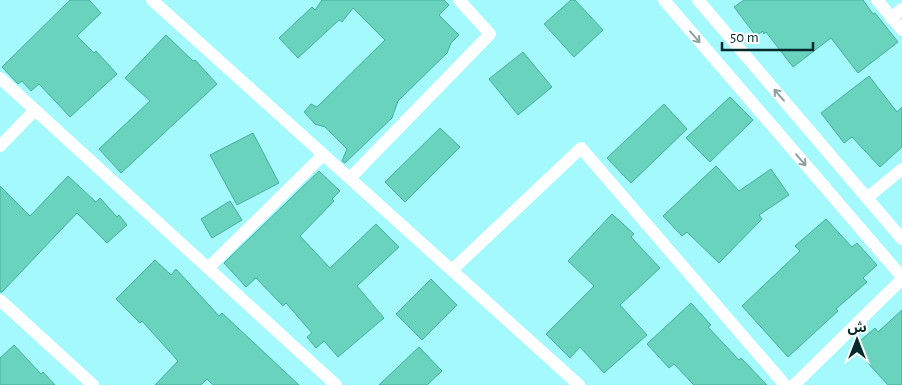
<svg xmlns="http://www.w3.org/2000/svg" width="902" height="385" font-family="'Alegreya Sans','Noto Sans Arabic',sans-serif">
	<rect width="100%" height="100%" fill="#a4f9fd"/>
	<g fill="#6ad3be" stroke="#43af9b">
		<polygon points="70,0 89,0 101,13 77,36 94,53 96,51 117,74 70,117 39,84 31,91 22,81 18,84 2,67"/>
		<polygon points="322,0 444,0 449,5 439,15 459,35 451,43 447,53 398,101 392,118 345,163 342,161 347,149 325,127 315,124 304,112 311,104 317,107 385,40 353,8 342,22 339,20 298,58 279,38 312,7 315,10"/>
		<polygon points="571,0 575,0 603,30 574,57 544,24"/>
		<polygon points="744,0 863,0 873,14 875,13 898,42 858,73 831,38 793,67 766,32 764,34 763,31 756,36 734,7"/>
		<polygon points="166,35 193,61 195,60 217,84 121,173 99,149 150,101 125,78"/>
		<polygon points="523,52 552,87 518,115 489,79"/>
		<polygon points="869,76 897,112 902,107 902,147 880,167 852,137 844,143 821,113"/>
		<polygon points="730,97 753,120 710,162 686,138"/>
		<polygon points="664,104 687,129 631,183 607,158"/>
		<polygon points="440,128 460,147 405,202 385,182"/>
		<polygon points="253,133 279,183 237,205 210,155"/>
		<polygon points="716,166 739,191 771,169 789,195 759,215 762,219 719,263 687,232 682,236 663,216"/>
		<polygon points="319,171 340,191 332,199 334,201 300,236 330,268 376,224 399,247 357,286 384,318 338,357 324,341 316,348 307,337 312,333 286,303 283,306 256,278 246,287 224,263"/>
		<polygon points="68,176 96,202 100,198 117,217 119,215 127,225 107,243 77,213 2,292 0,292 0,186 30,216"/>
		<polygon points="230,201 242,220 212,238 201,219"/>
		<polygon points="612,214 634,234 631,237 660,268 620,305 647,335 604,373 580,347 570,358 546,334 594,286 568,261"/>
		<polygon points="826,219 852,247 857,243 877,265 863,278 867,282 836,309 838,311 788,357 742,306 800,251 795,246"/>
		<polygon points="155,260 171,275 176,269 219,316 222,313 299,385 213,385 207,379 201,385 155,385 178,361 142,321 140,323 116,299"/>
		<polygon points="431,279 457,305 422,340 396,314"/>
		<polygon points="691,303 711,325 708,327 739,360 741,358 767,385 694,385 674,364 669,368 647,344"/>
		<polygon points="902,310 902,385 888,385 853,347 875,328 878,332"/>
		<polygon points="14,345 41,374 43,372 55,385 0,385 0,358"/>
		<polygon points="419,347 442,371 427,385 379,385"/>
	</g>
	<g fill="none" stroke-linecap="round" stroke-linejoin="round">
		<g stroke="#fff" stroke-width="12">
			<polyline points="152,0 579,385"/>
			<polyline points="664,0 902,277"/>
			<polyline points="698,0 902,239"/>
			<polyline points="877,0 902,30"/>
			<polyline points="891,18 902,9"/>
			<polyline points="0,78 336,385"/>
			<polyline points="0,146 35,110"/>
			<polyline points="350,178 490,34 459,0"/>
			<polyline points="867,198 902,169"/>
			<polyline points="208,268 323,155"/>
			<polyline points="452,270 581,148 785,385"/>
			<polyline points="0,300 93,385"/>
			<polyline points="794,385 902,279"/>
		</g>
	</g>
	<defs><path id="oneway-shaft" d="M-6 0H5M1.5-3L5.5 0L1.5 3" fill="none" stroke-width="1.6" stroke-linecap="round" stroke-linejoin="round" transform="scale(1.25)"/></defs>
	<g stroke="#8e9fa0">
		<use href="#oneway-shaft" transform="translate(695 37) rotate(49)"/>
		<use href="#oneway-shaft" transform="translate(779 95) rotate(-131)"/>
		<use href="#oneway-shaft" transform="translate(801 160) rotate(49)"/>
	</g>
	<g transform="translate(857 340)" stroke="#ffffff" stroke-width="4" paint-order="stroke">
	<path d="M0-4L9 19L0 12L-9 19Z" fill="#042a2c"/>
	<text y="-8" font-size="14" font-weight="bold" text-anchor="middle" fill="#042a2c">ش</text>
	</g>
	<path d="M722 42v8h91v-8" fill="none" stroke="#042a2c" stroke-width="2.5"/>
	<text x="730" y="42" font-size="15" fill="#042a2c" stroke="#ffffff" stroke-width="4" paint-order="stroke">50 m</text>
</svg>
